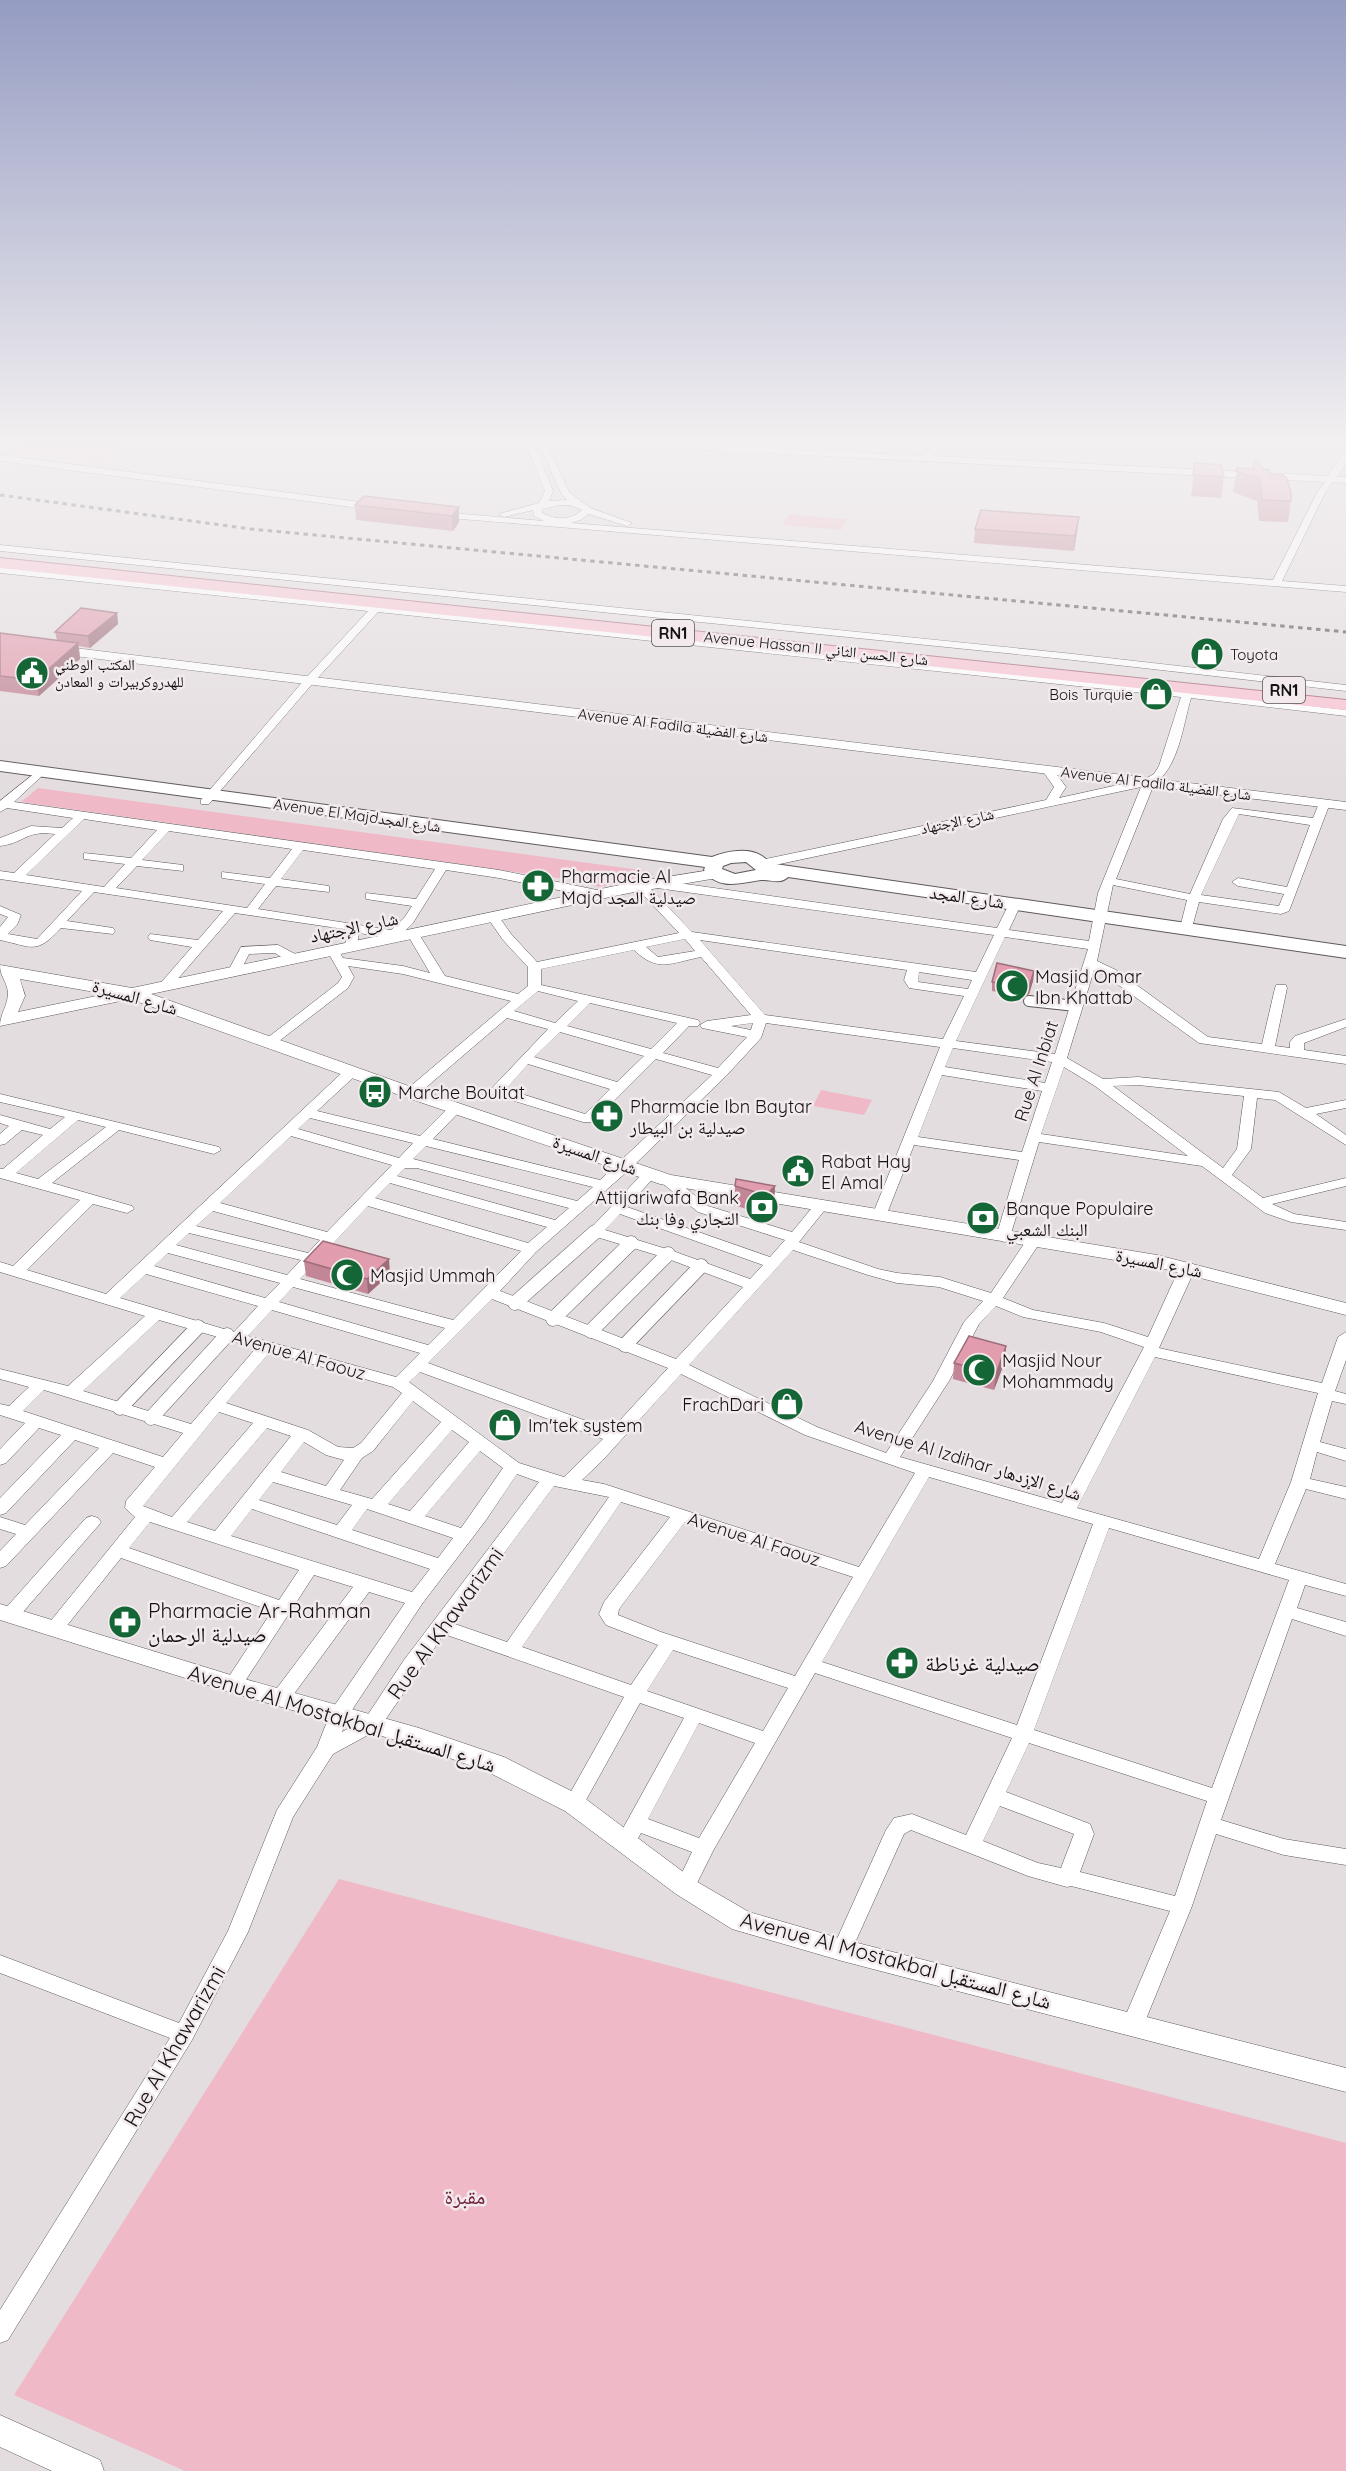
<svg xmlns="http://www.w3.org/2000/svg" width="1346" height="2471" font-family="Quicksand,'Noto Naskh Arabic',sans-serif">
	<rect width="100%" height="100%" fill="#e4dddf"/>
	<g fill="#efb9c7">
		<polygon points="23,442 115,442 129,444 98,463 8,451"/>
		<polygon points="789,514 847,519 841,530 783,525"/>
		<polygon points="38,788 647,871 653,874 599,887 565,879 21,802"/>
		<polygon points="821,1090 872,1100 864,1115 813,1106"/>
		<polygon points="339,1879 1346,2143 1346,2471 185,2471 14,2395"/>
	</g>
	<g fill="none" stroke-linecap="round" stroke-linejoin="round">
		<g stroke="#5e5859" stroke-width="12">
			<polyline id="pedestrian-far1" points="1029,1001 1076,1006"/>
		</g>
		<g stroke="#5e5859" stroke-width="15">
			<g id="pedestrian">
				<polyline points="515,1303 595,1232"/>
				<polyline points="553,1319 631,1243"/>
				<polyline points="591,1331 668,1254"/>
				<polyline points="625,1345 701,1266"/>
				<polyline points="120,1408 198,1327"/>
				<polyline points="151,1418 227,1335"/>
			</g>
		</g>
		<g stroke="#5e5859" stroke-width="1">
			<g id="minor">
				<path d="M525,442h8l20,49 -4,10 18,-1 -6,-7 -23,-51h8l23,50 21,16 42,15 -5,3 -38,-12 -9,6 -9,3 702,57 45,-89 7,-9 -715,-37 -4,-3h60l257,14 13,-14h9l-13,14 396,20 15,-23 3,-1v11l-9,14h9v6l-13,-1 -7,9 -44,90 64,5v6l-909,-75 -2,-2 5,-3 104,9 -10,-5 -1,-6 -29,7 -5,-3 40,-11 6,-12zM560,505h10l12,5c-12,11 -27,10 -40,3v-4z"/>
				<polygon points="0,455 375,504 380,507 375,510 0,461"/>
				<polygon points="0,545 1064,653 1346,685 1346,691 1064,659 0,551"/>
				<path d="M0,567l1076,112 270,31v6l-155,-18c-8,27 -12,69 -37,86l-38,95 74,15 33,-75 9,-11 81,10 7,-17 4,-1 6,3 -41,108 -8,3 -82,-12 -6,22 -6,4 -6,-4 6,-24 -74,-15 -16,76 19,9 92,67 54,7 13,-56 1,-3h10l1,3 -12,58 15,2v-6l5,-6 51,-17v8l-42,16v7l42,6v8l-147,-21 -93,-67 -12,-6 -27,88 36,21 35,-2 141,15 27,16 40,-8v8l-30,6 30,21v10l-71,-45 -18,-2 -6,51 -19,26 31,23 83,-20v8l-74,18 22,10 52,8v8l-55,-8 -26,-9 -63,-47 -163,-24 -30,98 -5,2 -8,-5 23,-77 -105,-15 -28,71 -7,4 -5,-1 -2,-3 68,-169 -174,-24 -5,15 -35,38 -96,93 -94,83 -36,39 176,68 67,-72 -80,-30 -73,-22 -2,-3 2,-3 55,-58 5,-1 7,4 -30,33 143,50 15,-17 -87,-28 -36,-29 -2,-3 2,-3h10l36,29 84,26 24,-29h10l2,3 -29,36 79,27 19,4 43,4 51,16 37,-55h10l3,3 -38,57 30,12 71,13 44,14 32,-70 8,-5 5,2 3,3 -37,81 13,3 150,32 16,-46 8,-5v28l-11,31 11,3v10l-14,-3 -12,41 26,7v12l-29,-9 -7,27 36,8v12l-40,-10 -31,75 71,20v12l-41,-11 -8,23 49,14v14l-54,-17 -71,201 63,19 62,10v16l-62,-10 -68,-21 -24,72 -48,118 -3,6 -8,3 -8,-3 -3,-6 48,-113 -99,-25 -4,1 -39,-11 -117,-46 -7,4 -55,122 -7,3 -7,-3 -3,-6 54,-120 8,-12 18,-4 54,21 46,-97 -197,-65 -102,178 -21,42 -7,2 -7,-2 -3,-6 17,-35 -51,-19 -8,14 -7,2 -7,-2 -3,-6 68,-123 -44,-15 -59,106 -7,3 -7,-3 -3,-5 60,-107 -180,-63 -65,95 -46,25 -40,63 -45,115 -56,108 -184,300 -8,3v-33l170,-272 -170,-65v-18l179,68 49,-92 49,-121 40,-63 15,-38 73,-106 -36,-11 -81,110 -7,2 -7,-2 -2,-5 2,-5 79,-105 -39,-12 -74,114 -7,2 -7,-2 -2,-5 48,-73 -151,-53 -60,75 -6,2 -6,-2 -3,-5 3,-5 86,-106 -10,-9 1,-7 29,-34 -42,-14 -107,113 -6,2v-17l16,-17 -16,-5v-12l25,8 74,-77 -24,-8 -69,73 -6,2v-17l61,-63 -22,-7 -33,35 -6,2v-16l25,-26 -25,-8v-11l9,2 20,-19 -29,-8v-10l68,17 77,-70 -145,-44v-10l13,4 67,-66 -80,-22v-9h3l40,-34 -21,-5 -17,14 -5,1v-11l9,-8 -9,-3v-8l50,14 15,-12 -65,-15v-8l219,53 2,3 -7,4 -95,-24 -67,53 80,23 2,3 -7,4 -34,-9 -66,66 79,24 240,-225h10l2,3 -2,3 -39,36 103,25 31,-31 5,-1 7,4 -30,31 167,41 112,-105 -56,-16 -63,63h-10l-91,-28 -2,-3 2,-3 56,-59 -41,-11 -91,78h-10l-2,-3 2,-3 105,-89 -108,-27 -55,-8 6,11 -6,11 -74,57 -5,1 -7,-4 76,-59 4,-6 -12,-21 2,-3h8l3,5 60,8 27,7 -23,-39 2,-3h8l28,45 73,18 10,-8v-19l-25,-27 -16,-23 2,-3h8l14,20 26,28 142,-29 -45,-48 2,-3h8l6,-3 347,49 12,-24 6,-4 6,4 -12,26 80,11 9,-48 43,-106 -380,81 -6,-4 6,-4 285,-60 8,-13 -12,-17 6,-3 4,1 14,19 -7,11 86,-19 9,-5 5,-8 22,-69 -803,-85 -65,71 -104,121h-8v-4l104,-121 63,-68 -368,-38zM1239,814l71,11 -23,62 -49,-9 -6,4 6,4 46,8 -5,12 -78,-11zM648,886l2,1 344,48 -18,37 -284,-40zM1005,937l83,12 -33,105 -99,-13zM685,939l10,12 -37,6 -12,-10zM700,940l207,30 -3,10 5,8 55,8 -21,43 -178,-24zM634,950c24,23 36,13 67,7l50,58 -44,6 -7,4 2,3 45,9 -29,31 -55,-15 26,-27h9l2,-3 -2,-3 -157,-35v-16zM919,972l53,8 -4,9 -50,-7zM538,991l40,10 -23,22 -41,-12zM590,1003l87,20 -26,26 -84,-23zM753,1023l-2,7 -20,-4zM560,1032l84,24 -27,26 -83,-25zM953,1048l99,14 -7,21 -100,-16zM528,1064l82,25 -25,25 -79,-25zM1064,1067l31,19 93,70 -147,-22zM942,1075l100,16 -20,61 -104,-15zM1138,1085l106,11 -7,53 -14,19 -110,-82zM310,1118l103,25 -14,15 -101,-29zM78,1120l28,7 -68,52 -22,-6zM291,1136l101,29 -65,67 -107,-29zM426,1146l167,41 -16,14 -164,-42zM405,1168h12l152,40 -14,12 -158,-44zM390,1183l157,44 -19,16 -153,-45zM368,1206l153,45 -68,69 -153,-41zM213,1211l107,29 -12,13 -112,-27zM620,1214l143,51 -13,14 -77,-28 -68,-21zM189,1233l112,27 -14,15 -111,-30zM793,1250l75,25 29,8 42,4 44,14 -19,21 -31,59 -47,72 -69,-26 -128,-62zM168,1253l112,30 -15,15 -111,-32zM146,1274l112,32 -24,26 -114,-34zM293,1287l152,41 -17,17 -149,-43zM492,1299l176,69 -57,62 -183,-67zM996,1306l27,11 78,15 43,15 -82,156 -162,-46 49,-76 30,-57zM272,1310l148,43 -24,24 -148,-41zM159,1320l97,28 -65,76 -108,-33zM270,1352l123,35 9,6 -41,50 -8,5 -15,-1 -30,-17 -82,-27zM1155,1357l163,36 -27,89 -32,77 -182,-51zM420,1372l183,67 -39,38 -45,-14 -110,-81zM681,1374l124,61 110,38 -56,94 -255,-83 -22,-4 20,-19zM44,1390l10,3 129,40 -20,24 -140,-46zM413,1401l28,21 -69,77 -32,-9 22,-32 11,-7zM219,1412l34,11 -81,94 -29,-11zM267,1428l24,8 -76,95 -28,-9zM452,1430l17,12 -59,69 -22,-7zM304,1442l22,13 18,5 -18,26 -45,-14zM480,1451l23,17 -42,60 -36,-12zM517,1474l22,8 -135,178 -39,59 -23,13 6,-16 74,-112 64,-84zM929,1477l164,47 -76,201 -195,-63zM273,1482l79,23 -15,20 -78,-25zM554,1486l55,11 -102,145 -55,-19zM621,1502l49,15 -66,85 -5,12 7,11 52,20 -27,40 -109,-38zM252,1509l178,60 -18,23 -181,-56zM367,1509l12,4 74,25 -15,20 -86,-28zM150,1522l149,48 -20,30 -150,-52zM685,1522l168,55 -58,99 -134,-44 -43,-17 1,-6zM1109,1528l180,52 -77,208 -178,-58zM673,1650l115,38 -25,43 -116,-40zM699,1723l56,20 -56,95 -51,-19zM1029,1743l178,58 -32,95 -95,-24 14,-38 -4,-10 -84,-32zM1000,1806l74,28 -13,34 -23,-5 -55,-22z"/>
				<path d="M40,769l4,1v4l-30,28 485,68 98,20 6,4 -6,4 -98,-20 -53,-8 -33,53 -11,11 2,3 -2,3 -43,-7 -2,14 -6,4 -6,-4 2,-16 -3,-2 -109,-16 -66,76 -5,1 -6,-4 34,-39 -42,-7 -2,-3 2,-3 48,6 25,-29 -129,-19 -27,29 46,7 2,3 -2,3 -52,-6c-25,27 -28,19 -61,12v-13l8,-10 -8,-3v-8l21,9 -4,10 -9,9 29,5 45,-48 -82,-12v-8l14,2 41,-39c-30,-4 -30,9 -55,12v-8l31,-12 31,2 11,-10 -66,-10 -7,4v-11zM84,819l73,11 -26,28 -47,-5v6l41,5 -21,23 -78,-12zM169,831l123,18 -22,29 -48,-6v6l43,6 -18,24 -131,-20 21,-22 46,5v-6l-41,-5zM303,850l132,19 -19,30 -50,-6v6l46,7 -8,12 -13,12 -133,-21 18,-23 53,6v-6l-48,-7z"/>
				<polygon points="278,945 299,956 300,959 299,962 289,962 275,953 249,954 239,974 234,975 228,971 241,947"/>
				<polygon points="92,1516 98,1518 101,1522 98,1526 16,1620 10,1621 4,1620 1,1615 4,1610 86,1518"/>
			</g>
		</g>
		<g stroke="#5e5859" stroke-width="1">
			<g id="tertiary">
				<polygon points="0,639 1346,802 1346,810 0,647"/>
				<path d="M717,869l8,5 -2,3 -94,16 -478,101 266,95 254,86 486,80 189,48v12l-189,-48 -497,-83 -255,-87 -275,-98 -130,27c0,-12 8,-21 8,-33 -1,-12 -8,-16 -8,-28l132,23 497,-105zM20,979l86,15 -88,18 7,-16z"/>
				<polygon points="0,1604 234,1676 419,1728 504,1757 583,1797 694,1880 749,1912 842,1939 1346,2068 1346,2092 842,1961 732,1929 676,1894 565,1811 486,1771 413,1745 233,1693 0,1620"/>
				<polygon points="0,2415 100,2460 104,2471 52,2471 0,2447"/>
			</g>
		</g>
		<g stroke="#5e5859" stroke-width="2">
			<path id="secondary" d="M0,761l712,96c15,-6 36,-10 50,-1 6,4 6,7 13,8l571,82v12l-558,-81c-8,8 -17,2 -27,3 -21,3 -43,11 -57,-10l1,-3 -705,-96zM746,862l10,8 -21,4 -13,-5 1,-3 8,-3z"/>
		</g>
		<g stroke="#a56d7c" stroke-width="2">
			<polygon id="primary" points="0,558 1346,700 1346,710 0,568"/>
		</g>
		<use href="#pedestrian-far1" stroke="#fff" stroke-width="10"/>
		<use href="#pedestrian" stroke="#fff" stroke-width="14"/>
		<use href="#minor" fill="#fff" fill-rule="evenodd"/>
		<use href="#tertiary" fill="#fff" fill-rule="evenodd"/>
		<use href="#secondary" fill="#fff" fill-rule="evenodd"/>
		<use href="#primary" fill="#f8c5d3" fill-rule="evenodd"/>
		<polyline stroke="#504c4d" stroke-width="3" stroke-dasharray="4.5 4.5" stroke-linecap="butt" points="0,495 251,529 1346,632"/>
	</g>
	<g fill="#c28696">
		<polygon points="1254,460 1263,469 1270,475 1291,501 1288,522 1259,521 1257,501 1233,492 1237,468 1253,469"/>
		<polygon points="1195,463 1224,477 1221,498 1191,496"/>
		<polygon points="355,505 459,507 459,522 453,531 356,520"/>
		<polygon points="975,529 1077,532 1074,551 974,543"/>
		<polygon points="117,613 118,624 90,648 79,646 80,659 39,696 0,691 0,633 57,640 55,632"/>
		<polygon points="1034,971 1033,981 1029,994 1023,997 992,991 992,982"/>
		<polygon points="735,1186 775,1186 774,1205 765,1215 734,1205"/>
		<polygon points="304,1261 390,1274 368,1294 306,1276"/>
		<polygon points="1006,1346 1005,1361 994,1390 953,1379 954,1363"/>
	</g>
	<g fill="#9e6d7a">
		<polygon points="459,507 459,522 453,531 452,516"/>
		<polygon points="1079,517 1077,532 1074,551 1075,536"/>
		<polygon points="117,613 118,624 90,648 88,636"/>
		<polygon points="78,643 80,659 39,696 36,680"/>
		<polygon points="1034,971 1033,981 1029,994 1023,997 1024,988"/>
		<polygon points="775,1186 774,1205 765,1215 766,1195"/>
		<polygon points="389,1259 390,1274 368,1294 367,1279"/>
		<polygon points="1006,1346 1005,1361 994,1390 996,1374"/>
	</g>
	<g fill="#e19cae" stroke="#9e6d7a" stroke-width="1.5">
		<polygon points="1254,460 1258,460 1263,469 1269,470 1270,475 1281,474 1286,477 1291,492 1291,501 1262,500 1260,479 1236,471 1237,468 1254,469"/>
		<polygon points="1195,463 1221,465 1224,477 1193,475"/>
		<polygon points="364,496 459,507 452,516 355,505"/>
		<polygon points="981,510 1079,517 1075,536 975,529"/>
		<polygon points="81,608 117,613 88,636 55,632"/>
		<polygon points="0,633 78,643 36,680 0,676"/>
		<polygon points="997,963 1034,971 1030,984 1024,988 992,982"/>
		<polygon points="736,1179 775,1186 766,1195 735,1186"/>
		<polygon points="323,1241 389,1259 367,1279 304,1261"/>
		<polygon points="969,1336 1006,1346 996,1374 954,1363"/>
	</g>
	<linearGradient id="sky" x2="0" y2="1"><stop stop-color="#959cc2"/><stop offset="0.56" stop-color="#f3f0f1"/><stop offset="1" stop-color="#f3f0f1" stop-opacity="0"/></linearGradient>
	<rect width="1346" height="788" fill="url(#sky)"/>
	<defs>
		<g id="shop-disc" transform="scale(1.725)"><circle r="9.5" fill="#156636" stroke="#f2eaec"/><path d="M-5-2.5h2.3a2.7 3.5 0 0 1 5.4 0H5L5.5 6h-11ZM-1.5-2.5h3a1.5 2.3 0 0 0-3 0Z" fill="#fff"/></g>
		<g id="civic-disc" transform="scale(1.725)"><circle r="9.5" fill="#156636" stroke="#f2eaec"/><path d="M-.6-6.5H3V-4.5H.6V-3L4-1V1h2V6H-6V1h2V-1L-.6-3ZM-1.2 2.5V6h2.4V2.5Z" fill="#fff"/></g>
		<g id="pharmacy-disc" transform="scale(1.725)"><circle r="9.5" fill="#156636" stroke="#f2eaec"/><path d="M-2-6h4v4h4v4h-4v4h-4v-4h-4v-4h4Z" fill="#fff"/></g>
		<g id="mosque-disc" transform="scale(1.725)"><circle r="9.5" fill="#156636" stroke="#f2eaec"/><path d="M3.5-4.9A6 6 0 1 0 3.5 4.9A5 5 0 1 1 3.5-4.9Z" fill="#fff"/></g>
		<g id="bus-disc" transform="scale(1.725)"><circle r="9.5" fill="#156636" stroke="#f2eaec"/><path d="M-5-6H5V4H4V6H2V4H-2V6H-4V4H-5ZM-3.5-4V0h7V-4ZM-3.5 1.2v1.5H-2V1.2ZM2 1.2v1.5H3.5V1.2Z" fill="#fff"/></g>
		<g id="bank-disc" transform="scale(1.725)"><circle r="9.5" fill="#156636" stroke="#f2eaec"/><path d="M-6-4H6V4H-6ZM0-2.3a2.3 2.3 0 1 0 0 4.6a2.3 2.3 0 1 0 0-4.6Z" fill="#fff"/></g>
	</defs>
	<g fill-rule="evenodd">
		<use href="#shop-disc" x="1207" y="654"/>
		<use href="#civic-disc" x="32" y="673"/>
		<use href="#shop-disc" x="1156" y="694"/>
		<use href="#pharmacy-disc" x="538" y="886"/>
		<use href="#mosque-disc" x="1012" y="986"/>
		<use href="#bus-disc" x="375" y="1092"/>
		<use href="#pharmacy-disc" x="607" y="1116"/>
		<use href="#civic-disc" x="798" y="1171"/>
		<use href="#bank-disc" x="762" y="1207"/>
		<use href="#bank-disc" x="983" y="1218"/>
		<use href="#mosque-disc" x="347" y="1275"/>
		<use href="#mosque-disc" x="979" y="1370"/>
		<use href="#shop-disc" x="787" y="1404"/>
		<use href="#shop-disc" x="505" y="1425"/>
		<use href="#pharmacy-disc" x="125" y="1622"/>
		<use href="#pharmacy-disc" x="902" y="1663"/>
	</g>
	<g text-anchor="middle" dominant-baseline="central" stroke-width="5" stroke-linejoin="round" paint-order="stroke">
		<g font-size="15" fill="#151213" stroke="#f2eaec">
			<text transform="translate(816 648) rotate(6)">Avenue Hassan II شارع الحسن الثاني</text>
			<text transform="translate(673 725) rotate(7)">Avenue Al Fadila شارع الفضيلة</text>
			<text transform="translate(1156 783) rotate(7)">Avenue Al Fadila شارع الفضيلة</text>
			<text transform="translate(357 815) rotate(8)">Avenue El Majdشارع المجد</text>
			<text transform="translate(957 821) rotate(-12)">شارع الإجتهاد</text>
		</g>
		<g font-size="15" fill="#151213" stroke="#f2eaec" text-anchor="start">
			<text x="1230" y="654">Toyota</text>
			<text x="55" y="664">المكتب الوطني<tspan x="55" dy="17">للهدروكربيرات و المعادن</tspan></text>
			<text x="1133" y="694" text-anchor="end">Bois Turquie</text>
		</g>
		<g fill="#f2eaec" stroke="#575354" stroke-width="1.5">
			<rect x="652" y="620" width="42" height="26" rx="4.5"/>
			<rect x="1263" y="677" width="42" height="26" rx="4.5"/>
		</g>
		<g font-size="16" font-weight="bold" fill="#151213">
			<text x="673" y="633">RN1</text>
			<text x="1284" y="690">RN1</text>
		</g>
		<g font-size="18" fill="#151213" stroke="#f2eaec" text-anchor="start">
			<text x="561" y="876">Pharmacie Al<tspan x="561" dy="21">Majd صيدلية المجد</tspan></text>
			<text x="1035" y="976">Masjid Omar<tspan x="1035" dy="21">Ibn Khattab</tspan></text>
			<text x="398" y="1092">Marche Bouitat</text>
			<text x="630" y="1106">Pharmacie Ibn Baytar<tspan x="630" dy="21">صيدلية بن البيطار</tspan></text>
			<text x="821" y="1161">Rabat Hay<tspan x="821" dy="21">El Amal</tspan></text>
			<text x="739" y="1197" text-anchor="end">Attijariwafa Bank<tspan x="739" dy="21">التجاري وفا بنك</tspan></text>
			<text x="1006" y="1208">Banque Populaire<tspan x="1006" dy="21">البنك الشعبي</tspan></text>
			<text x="370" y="1275">Masjid Ummah</text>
			<text x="1002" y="1360">Masjid Nour<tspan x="1002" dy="21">Mohammady</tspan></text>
			<text x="764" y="1404" text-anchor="end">FrachDari</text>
			<text x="528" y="1425">Im'tek system</text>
		</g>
		<g font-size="18" fill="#151213" stroke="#f2eaec">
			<text transform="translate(967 897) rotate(8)">شارع المجد</text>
			<text transform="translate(354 927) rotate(-12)">شارع الإجتهاد</text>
			<text transform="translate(135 997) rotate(16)">شارع المسيرة</text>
			<text transform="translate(1036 1071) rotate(-72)">Rue Al Inbiat</text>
			<text transform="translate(595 1155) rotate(19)">شارع المسيرة</text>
			<text transform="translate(1159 1263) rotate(11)">شارع المسيرة</text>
			<text transform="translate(299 1355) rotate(16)">Avenue Al Faouz</text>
			<text transform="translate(968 1460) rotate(17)">Avenue Al Izdihar شارع الإزدهار</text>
			<text transform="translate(754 1539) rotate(18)">Avenue Al Faouz</text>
		</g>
		<g font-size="21" fill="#151213" stroke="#f2eaec" text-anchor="start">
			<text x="148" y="1610">Pharmacie Ar-Rahman<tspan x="148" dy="24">صيدلية الرحمان</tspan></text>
			<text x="925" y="1663">صيدلية غرناطة</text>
		</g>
		<g font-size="21" fill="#151213" stroke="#f2eaec">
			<text transform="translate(445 1623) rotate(-54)">Rue Al Khawarizmi</text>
			<text transform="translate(342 1718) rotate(17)">Avenue Al Mostakbal شارع المستقبل</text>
			<text transform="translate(896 1960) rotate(15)">Avenue Al Mostakbal شارع المستقبل</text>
			<text transform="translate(174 2046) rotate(-60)">Rue Al Khawarizmi</text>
		</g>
		<g font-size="21" fill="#72213e" stroke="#f2eaec">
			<text x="465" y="2196">مقبرة</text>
		</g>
	</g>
</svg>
